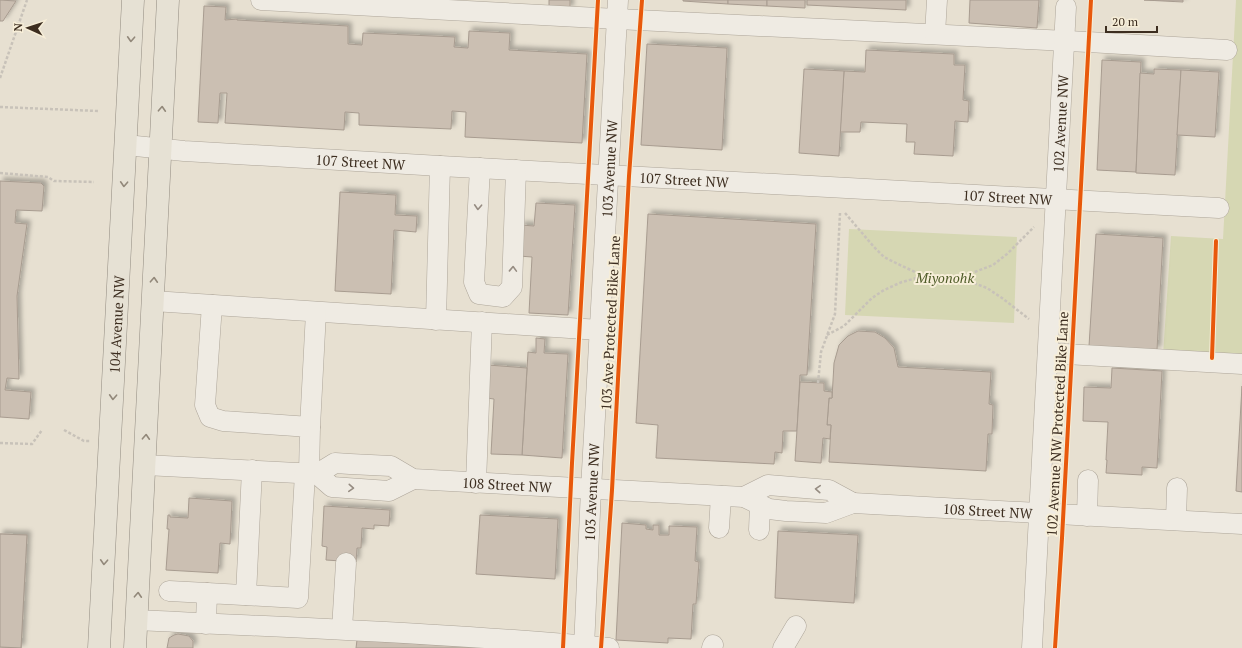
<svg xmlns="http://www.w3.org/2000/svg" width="1242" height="648" font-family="'PT Serif',serif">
	<defs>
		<filter id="shadow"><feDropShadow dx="3.5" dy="-3.5" stdDeviation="2" flood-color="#0004"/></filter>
	</defs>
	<rect width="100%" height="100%" fill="#e7e0d1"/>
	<g fill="#d6d7b3">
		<polygon points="1236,0 1242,0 1242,359 1163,355 1171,236 1223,239"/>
		<polygon points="849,229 1017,237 1014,323 845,315"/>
	</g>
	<g fill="#cbbfb2" stroke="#a89c90" filter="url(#shadow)">
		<polygon points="0,0 16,1 3,21 0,21"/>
		<polygon points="549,0 570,0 570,9 549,8"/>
		<polygon points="683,0 728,0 728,4 683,1"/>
		<polygon points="728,0 767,0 767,6 728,4"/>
		<polygon points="767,0 805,0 805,8 767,6"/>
		<polygon points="807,0 906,0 906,10 807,5"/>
		<polygon points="970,0 1039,0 1037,28 969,23"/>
		<polygon points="1144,0 1183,0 1183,2"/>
		<polygon points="204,6 226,7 225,20 237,19 237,20 348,26 348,44 362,45 363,33 455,37 454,47 468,48 469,31 510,33 509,50 587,54 582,143 465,137 466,112 452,111 451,129 359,125 359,113 345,112 344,130 225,123 227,93 220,93 218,123 198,122"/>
		<polygon points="647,44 727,48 722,150 641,145"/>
		<polygon points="866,50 954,54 954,65 965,65 963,100 969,101 968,122 955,121 953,156 914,154 915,142 906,142 907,124 861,122 860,132 840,132 844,71 865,72"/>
		<polygon points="1102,60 1141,62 1136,172 1097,170"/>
		<polygon points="804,69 844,71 839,156 799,153"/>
		<polygon points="1154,69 1181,70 1175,175 1136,173 1140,73 1154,74"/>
		<polygon points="1181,70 1219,72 1215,137 1177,135"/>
		<polygon points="0,181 41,183 44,186 42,211 16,210 15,223 27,224 17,296 19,379 7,378 5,390 31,392 29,419 0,417"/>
		<polygon points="340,192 396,195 395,215 417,216 416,232 394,230 391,294 335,291"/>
		<polygon points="536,203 575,205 568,315 529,313 532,257 519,256 521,225 534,226"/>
		<polygon points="648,214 816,224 807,375 800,375 797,431 783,431 782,453 775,452 774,464 656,458 658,425 636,423"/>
		<polygon points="1096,234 1163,238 1157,350 1089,346"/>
		<polygon points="858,331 875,332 885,338 894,348 898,367 991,372 989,404 993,405 992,434 988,434 986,471 829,462 831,425 827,425 829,398 832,398 834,363 839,345 848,336"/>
		<polygon points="536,338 545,339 544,353 568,354 562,458 522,455 528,352 536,353"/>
		<polygon points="488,365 527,368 522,455 491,454 494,399 486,398"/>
		<polygon points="1112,368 1162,371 1157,468 1142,467 1142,475 1106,473 1107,460 1106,460 1108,422 1083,421 1084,387 1111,388"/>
		<polygon points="800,382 824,383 824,391 832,392 832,398 829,398 827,425 831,425 830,439 823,438 821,463 795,461"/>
		<polygon points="1242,386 1242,492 1236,491"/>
		<polygon points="189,498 232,501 230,544 220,543 218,573 166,570 169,529 167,529 168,515 170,515 170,517 188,518"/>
		<polygon points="324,506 390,510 389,526 374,525 374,529 362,528 361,548 357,548 356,562 326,560 327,547 322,546"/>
		<polygon points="480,515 558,519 555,579 476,574"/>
		<polygon points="622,523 646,525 646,529 653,530 653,525 659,525 659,535 669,535 669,526 697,527 695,561 699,562 696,604 693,604 691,639 668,638 668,643 616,640"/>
		<polygon points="778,531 858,535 854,603 775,598"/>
		<polygon points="0,534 27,535 21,648 0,647"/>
		<polygon points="0,534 27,535 21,648 0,647"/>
		<polygon points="178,634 189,636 193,641 193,648 167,648 169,638 174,635"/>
		<polygon points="357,640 475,647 475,648 356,648"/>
	</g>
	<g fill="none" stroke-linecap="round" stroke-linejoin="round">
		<g stroke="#ada599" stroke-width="21">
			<g id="minor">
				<polyline points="261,0 617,19 1088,42 1227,50"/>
				<polyline points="935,34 937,0"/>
				<path id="s1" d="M126,145l58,6 256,15 779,42"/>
				<polyline points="480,168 474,282 479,294 503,297 512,287 516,170"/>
				<polyline points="153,301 600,330"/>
				<polyline points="212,305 205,405 210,417 223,421 310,427 309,474"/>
				<polyline points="436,320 440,166"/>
				<polyline points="1048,353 1242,364"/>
				<polyline points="310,427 316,312"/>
				<path id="s2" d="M145,465l172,9 18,-11 15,1 41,2 22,13 331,18 25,12 17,2 40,2 27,-10 389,21"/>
				<polyline points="317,474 332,487 389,491 413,479"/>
				<polyline points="476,483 482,322"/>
				<polyline points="744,497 768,485 829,490 853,503"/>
				<polyline points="1087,516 1088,480"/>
				<polyline points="1176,520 1177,488"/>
				<polyline points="719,528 721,496"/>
				<polyline points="759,530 760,505"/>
				<polyline points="169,591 207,593"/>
				<polyline points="246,595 252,470"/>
				<path d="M137,620c157,8 315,13 472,28"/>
				<polyline points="206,624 207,593 298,598 305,473"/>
				<polyline points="342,629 346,563"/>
				<path id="s3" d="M584,648l7,-159 27,-489"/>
				<polyline points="712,648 713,645"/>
				<polyline points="783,648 796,626"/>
				<path id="s4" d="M1032,648l34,-641"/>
			</g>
		</g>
		<g stroke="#928b80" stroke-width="23">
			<g id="major">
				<path id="s5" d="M99,648l34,-648"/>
				<polyline points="135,648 168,0"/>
			</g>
		</g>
		<g stroke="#c8c2b9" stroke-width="2.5" stroke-dasharray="3 2" stroke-linecap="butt">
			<polyline points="0,78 27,0"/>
			<polyline points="0,107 98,111"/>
			<polyline points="0,173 48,177 54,181 94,182"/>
			<polyline points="845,213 874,247 884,257 902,266 924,276 943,277 959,278 993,265 1007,254 1034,227"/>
			<polyline points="960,278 987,288 1002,298 1029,319"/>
			<polyline points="827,335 844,326 872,298 884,290 902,282 924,276"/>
			<polyline points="818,383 821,352 835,314 840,213"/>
			<polyline points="64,430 84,441 91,441"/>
			<polyline points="0,443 32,444 42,430"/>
		</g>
		<use href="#minor" stroke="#efebe3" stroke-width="20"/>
		<use href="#major" stroke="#e6e1d4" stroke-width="22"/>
		<g stroke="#f7eed8" stroke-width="6">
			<g id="cycleway">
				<polyline points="1212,358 1216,241"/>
				<polyline points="563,648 572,463 598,0"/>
				<polyline points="601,648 612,490 629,176 642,0"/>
				<polyline points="1055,648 1062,538 1091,0"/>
			</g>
		</g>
		<use href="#cycleway" stroke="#e8590c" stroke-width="4"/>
	</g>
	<defs><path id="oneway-chevron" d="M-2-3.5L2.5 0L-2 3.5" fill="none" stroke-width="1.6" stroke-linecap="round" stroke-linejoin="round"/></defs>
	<g stroke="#92887a">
		<use href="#oneway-chevron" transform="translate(131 39) rotate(93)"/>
		<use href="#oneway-chevron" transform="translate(162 109) rotate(-87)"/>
		<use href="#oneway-chevron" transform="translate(124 184) rotate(93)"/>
		<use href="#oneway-chevron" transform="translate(154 280) rotate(-87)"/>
		<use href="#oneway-chevron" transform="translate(113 397) rotate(93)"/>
		<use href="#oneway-chevron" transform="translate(146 437) rotate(-87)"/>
		<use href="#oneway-chevron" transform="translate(104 562) rotate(93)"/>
		<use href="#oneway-chevron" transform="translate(138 595) rotate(-87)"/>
	</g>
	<g stroke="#968c82">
		<use href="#oneway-chevron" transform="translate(478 207) rotate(93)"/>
		<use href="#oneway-chevron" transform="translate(513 269) rotate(-88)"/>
		<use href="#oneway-chevron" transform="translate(351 488) rotate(4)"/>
		<use href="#oneway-chevron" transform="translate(818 489) rotate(-176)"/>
	</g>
	<g text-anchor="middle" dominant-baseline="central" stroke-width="4" stroke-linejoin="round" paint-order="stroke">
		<g font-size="14" fill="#3d2e20" stroke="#f7eed8">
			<text stroke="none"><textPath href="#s4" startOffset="525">102 Avenue NW</textPath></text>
			<text stroke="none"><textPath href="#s1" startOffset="235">107 Street NW</textPath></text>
			<text stroke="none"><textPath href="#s3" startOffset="480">103 Avenue NW</textPath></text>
			<text stroke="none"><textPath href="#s1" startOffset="559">107 Street NW</textPath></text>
			<text stroke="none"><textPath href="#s1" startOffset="883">107 Street NW</textPath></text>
			<text transform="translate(610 323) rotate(-87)">103 Ave Protected Bike Lane</text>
			<text stroke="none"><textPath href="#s5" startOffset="324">104 Avenue NW</textPath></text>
			<text transform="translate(1057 424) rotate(-87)">102 Avenue NW Protected Bike Lane</text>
			<text stroke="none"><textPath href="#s2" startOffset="369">108 Street NW</textPath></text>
			<text stroke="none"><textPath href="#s3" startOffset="156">103 Avenue NW</textPath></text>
			<text stroke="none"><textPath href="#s2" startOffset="855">108 Street NW</textPath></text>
		</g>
		<g font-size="14" font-style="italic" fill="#4d5a26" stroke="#f7eed8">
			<text x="945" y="277">Miyonohk</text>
		</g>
	</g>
	<g transform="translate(28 28) rotate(273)" stroke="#f7eed8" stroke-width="3" paint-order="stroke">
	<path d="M0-3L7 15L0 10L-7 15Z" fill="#3d2e20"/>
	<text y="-6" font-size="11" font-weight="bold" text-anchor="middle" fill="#3d2e20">N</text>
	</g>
	<path d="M1106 26v6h51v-6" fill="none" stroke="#3d2e20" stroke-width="2"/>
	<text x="1112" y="26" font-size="12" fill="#3d2e20" stroke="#f7eed8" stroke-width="3" paint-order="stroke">20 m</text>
</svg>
